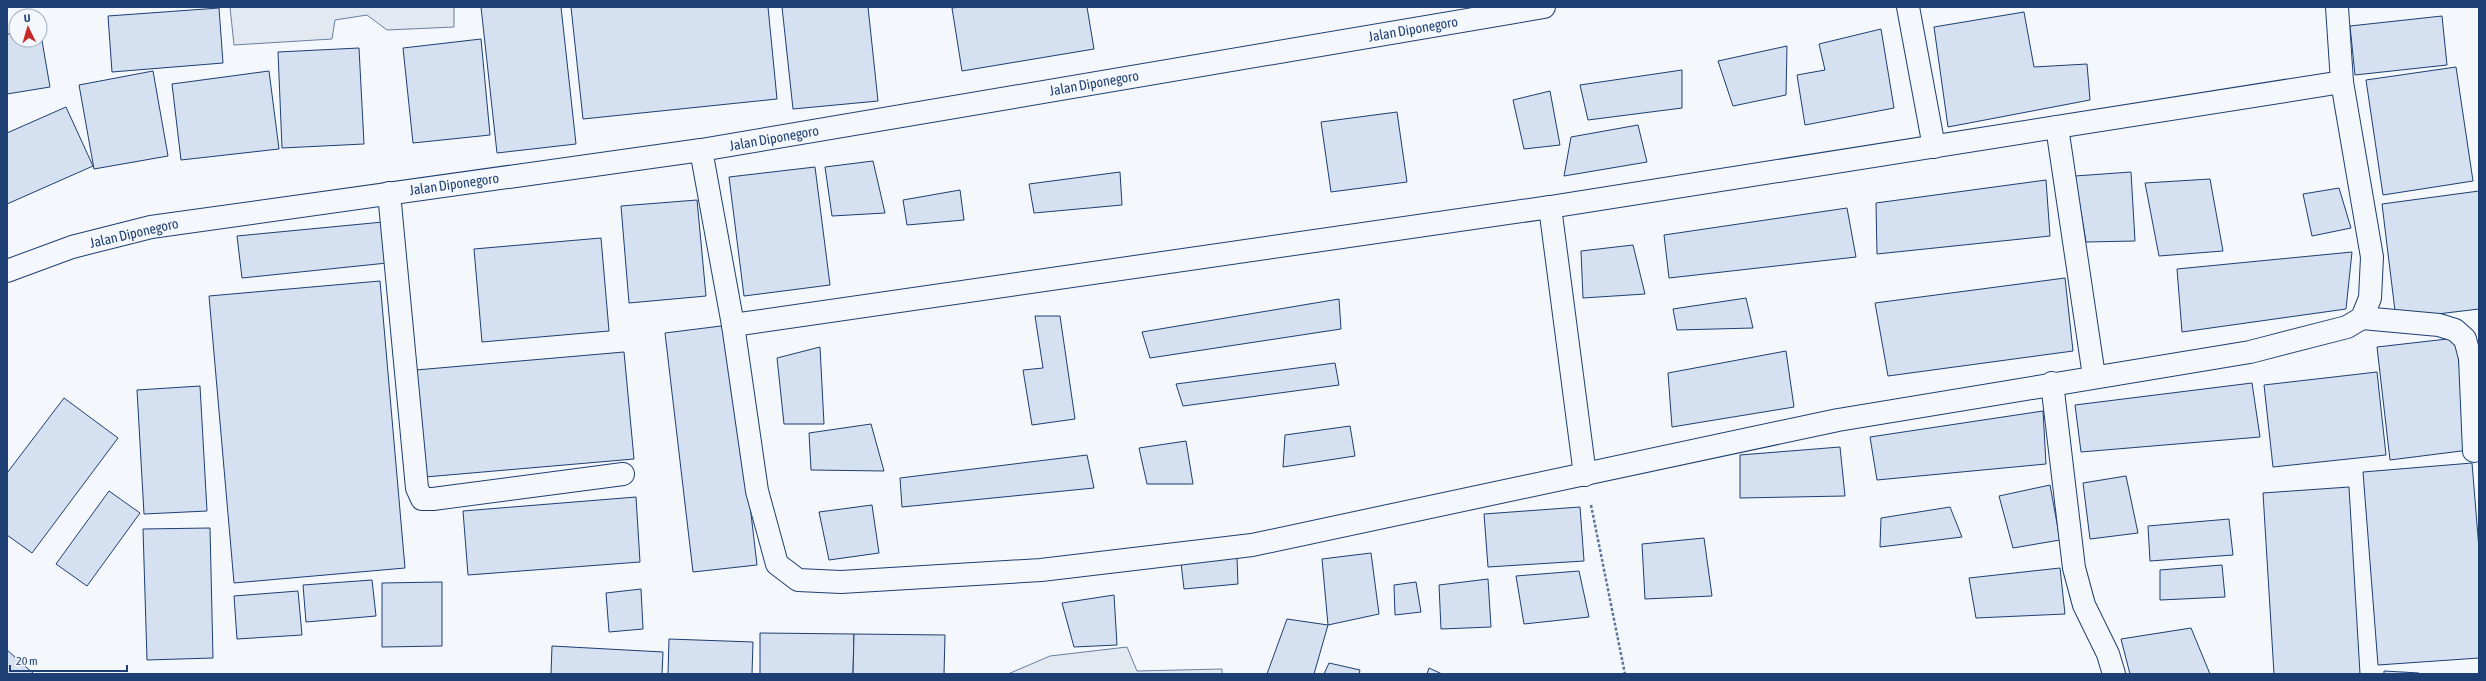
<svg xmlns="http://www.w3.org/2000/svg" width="2486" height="681" font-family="'Asap Condensed',sans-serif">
	<rect width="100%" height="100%" fill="#f4f7fb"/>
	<g fill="#e3e9f0" stroke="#687fa3">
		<polygon points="230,7 454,7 454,27 387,30 367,15 335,20 332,39 234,45"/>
		<polygon points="1127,647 1137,671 1222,669 1222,674 1008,674 1050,656"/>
	</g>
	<g fill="#d5e0f0" stroke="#1d3f73">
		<polygon points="481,7 561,7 576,144 497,153"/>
		<polygon points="571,7 768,7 777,99 583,119"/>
		<polygon points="782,7 868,7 878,101 793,109"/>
		<polygon points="960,7 1087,7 1094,49 962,71 952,8"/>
		<polygon points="219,8 223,63 112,72 108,16"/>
		<polygon points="2024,12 2034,67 2087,64 2090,100 1948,127 1934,27"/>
		<polygon points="2442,16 2447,65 2355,75 2350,26"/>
		<polygon points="40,29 50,87 7,94 7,34 16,33 16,40 40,40"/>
		<polygon points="1881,29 1894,108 1805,125 1797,75 1825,70 1819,44"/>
		<polygon points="481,39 490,135 413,143 403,48"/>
		<polygon points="1787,46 1786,95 1733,106 1718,61"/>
		<polygon points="359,48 364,144 282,148 278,52"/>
		<polygon points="2456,67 2473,181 2383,195 2366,80"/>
		<polygon points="1682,70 1682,108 1588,120 1580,85"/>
		<polygon points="153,71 168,156 94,169 79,85"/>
		<polygon points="269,71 279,149 181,160 172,84"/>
		<polygon points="1550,91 1560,145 1524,149 1513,100"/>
		<polygon points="66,107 93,166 7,204 7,133"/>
		<polygon points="1397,112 1407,182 1331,192 1321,122"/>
		<polygon points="1638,125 1647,162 1564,176 1571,137"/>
		<polygon points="873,161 885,213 832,216 825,167"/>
		<polygon points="815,167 830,285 744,296 729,177"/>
		<polygon points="1120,172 1122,205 1034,213 1029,184"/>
		<polygon points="2131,172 2135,241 2086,242 2075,176"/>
		<polygon points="2210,179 2223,251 2159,256 2145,183"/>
		<polygon points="2046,180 2050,236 1877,254 1876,203"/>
		<polygon points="2339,188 2351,228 2312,236 2303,194"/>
		<polygon points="960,190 964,220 907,225 903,200"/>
		<polygon points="2479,191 2479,309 2396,319 2382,204"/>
		<polygon points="697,200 706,296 629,303 621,206"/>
		<polygon points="1847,208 1856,257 1669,278 1664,235"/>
		<polygon points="383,222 387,263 242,278 237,236"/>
		<polygon points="601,238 609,331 482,342 474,249"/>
		<polygon points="1633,245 1645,294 1583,298 1581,251"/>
		<polygon points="2352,252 2346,309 2182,332 2177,269"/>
		<polygon points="2065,278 2073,351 1888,376 1875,303"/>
		<polygon points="380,281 405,568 234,583 209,296"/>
		<polygon points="1746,298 1753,328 1677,330 1673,309"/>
		<polygon points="1339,299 1341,329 1150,358 1142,332"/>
		<polygon points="1035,316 1060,316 1075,419 1032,425 1023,370 1043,368"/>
		<polygon points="729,325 757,565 693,572 665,333"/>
		<polygon points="2456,338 2469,450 2390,460 2377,347"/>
		<polygon points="820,347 824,424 784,424 777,358"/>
		<polygon points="1786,351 1794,407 1672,427 1668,373"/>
		<polygon points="624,352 634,459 425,477 416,370"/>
		<polygon points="1335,363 1339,385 1183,406 1176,384"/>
		<polygon points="2377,372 2386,455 2273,467 2264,385"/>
		<polygon points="2252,383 2260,437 2081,452 2075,405"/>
		<polygon points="200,386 207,511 144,514 137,390"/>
		<polygon points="64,398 118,438 32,553 7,535 7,473"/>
		<polygon points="2043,411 2046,464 1877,480 1870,437"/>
		<polygon points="871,424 884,471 811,470 809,433"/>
		<polygon points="1350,426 1355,456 1283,467 1285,435"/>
		<polygon points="1186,441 1193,484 1147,484 1139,448"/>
		<polygon points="1840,447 1845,496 1740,498 1740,455"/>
		<polygon points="1087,455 1094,488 902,507 900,478"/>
		<polygon points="2472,463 2479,549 2479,658 2378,665 2363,472"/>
		<polygon points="2126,476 2138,533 2090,539 2083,483"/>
		<polygon points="2050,485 2060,540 2013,548 1999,496"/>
		<polygon points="2349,487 2360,674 2274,674 2263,493"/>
		<polygon points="109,491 140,513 87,586 56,564"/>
		<polygon points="636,497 640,562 468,575 463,511"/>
		<polygon points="872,505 879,553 829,560 819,512"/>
		<polygon points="1580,507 1584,561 1488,567 1484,514"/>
		<polygon points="1950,507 1962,537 1880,547 1881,518"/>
		<polygon points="2229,519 2233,555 2150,561 2148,526"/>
		<polygon points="210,528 213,658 147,660 143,529"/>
		<polygon points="1704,538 1712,596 1645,599 1642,544"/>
		<polygon points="1371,553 1379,614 1328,625 1322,559"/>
		<polygon points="1237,558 1238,584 1184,589 1181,563"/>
		<polygon points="2222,565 2225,597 2160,600 2160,570"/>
		<polygon points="2060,568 2065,614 1976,618 1969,578"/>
		<polygon points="1579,571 1589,617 1524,624 1516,576"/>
		<polygon points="1488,579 1491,627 1441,629 1439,585"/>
		<polygon points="372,580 376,616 306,622 303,585"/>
		<polygon points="442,582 442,646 382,647 382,583"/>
		<polygon points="1416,582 1421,612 1395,615 1394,585"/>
		<polygon points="641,589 643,629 609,632 606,593"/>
		<polygon points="298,591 302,635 237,639 234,596"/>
		<polygon points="1114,595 1117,645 1074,647 1062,603"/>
		<polygon points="1287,619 1328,625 1314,674 1267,674"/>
		<polygon points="2191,628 2210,674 2130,674 2121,639"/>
		<polygon points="760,633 854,634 853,674 760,674"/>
		<polygon points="854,634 945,635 944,674 853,674"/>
		<polygon points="669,639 753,642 752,674 668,674"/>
		<polygon points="552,646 663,652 662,674 551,674"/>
		<polygon points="7,650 34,674 7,674"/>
		<polygon points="1329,663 1360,670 1359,674 1324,674"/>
		<polygon points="1429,668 1442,674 1427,674"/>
		<polygon points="2384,671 2419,673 2420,674 2384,674"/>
	</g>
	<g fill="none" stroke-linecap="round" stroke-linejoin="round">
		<g stroke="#1d3f73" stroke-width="24">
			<g id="street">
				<polyline points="1908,7 1934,147"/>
				<polyline points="2057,127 2094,376"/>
				<polyline points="701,150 733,325 757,491 777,564 798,580 841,582 1041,570 1252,545 1838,420 2250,352 2347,327 2362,318 2370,298 2372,257 2342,82"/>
				<polyline points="389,193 417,488 422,499 433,499 623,474"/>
				<polyline points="7,271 72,247 151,227 701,150 1544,7"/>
				<polyline points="2362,318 2439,325 2455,330 2465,339 2470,358 2474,451"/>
				<polyline points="733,325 1550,207"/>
				<polyline points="2052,383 2074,568 2084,605 2108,654 2114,674"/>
				<polyline points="1585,475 1550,207 2342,82 2337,7"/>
			</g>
		</g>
		<polyline stroke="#5e769c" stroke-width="2.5" stroke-dasharray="3 2" stroke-linecap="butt" points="1591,505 1625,674"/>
		<use href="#street" stroke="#f4f7fb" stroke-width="22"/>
	</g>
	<g text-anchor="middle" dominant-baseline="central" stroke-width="3" stroke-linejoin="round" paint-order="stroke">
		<g font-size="14" fill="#1d3f73" stroke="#f4f7fb">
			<text transform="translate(1413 29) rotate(-10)">Jalan Diponegoro</text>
			<text transform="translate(1094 83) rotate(-10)">Jalan Diponegoro</text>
			<text transform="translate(774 138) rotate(-10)">Jalan Diponegoro</text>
			<text transform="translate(454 184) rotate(-8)">Jalan Diponegoro</text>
			<text transform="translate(134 233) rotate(-13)">Jalan Diponegoro</text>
		</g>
	</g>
	<rect width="2486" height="681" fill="none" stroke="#1d3f73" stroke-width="16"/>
	<g transform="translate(28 28) rotate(355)"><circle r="19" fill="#f4f7fb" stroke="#9eadc5"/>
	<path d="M0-3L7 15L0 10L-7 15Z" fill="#c62828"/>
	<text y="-6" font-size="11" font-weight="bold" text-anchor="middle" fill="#1d3f73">U</text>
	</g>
	<path d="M10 665v6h117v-6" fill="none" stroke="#1d3f73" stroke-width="2"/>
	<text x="16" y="665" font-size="12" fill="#1d3f73" stroke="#f4f7fb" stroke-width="3" paint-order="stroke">20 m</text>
</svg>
